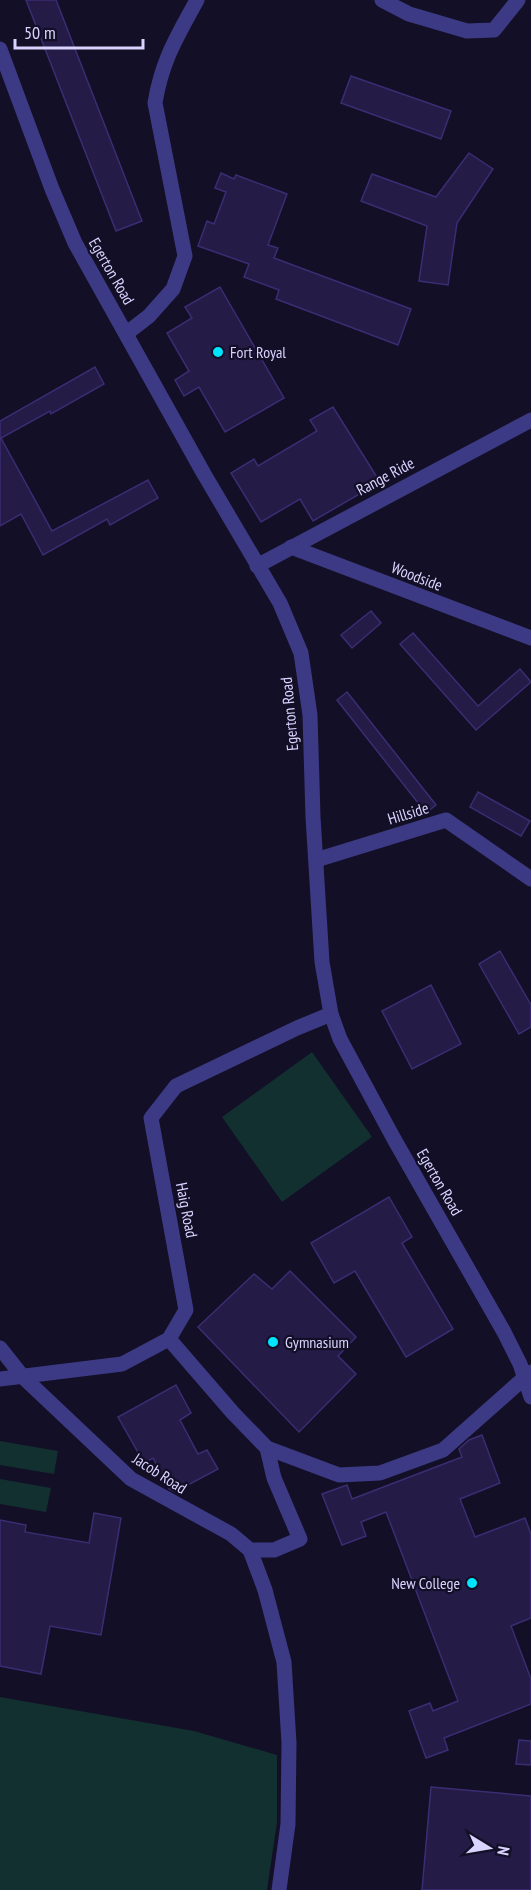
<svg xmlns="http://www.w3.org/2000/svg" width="531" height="1890" font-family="'PT Sans Narrow',sans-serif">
	<rect width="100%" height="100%" fill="#130f26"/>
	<g fill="#12302f">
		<polygon points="312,1052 372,1137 282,1202 222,1117"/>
		<polygon points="0,1441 58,1451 54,1474 0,1465"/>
		<polygon points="0,1479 51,1488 46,1512 0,1504"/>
		<polygon points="0,1697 194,1731 277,1755 277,1822 267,1890 0,1890"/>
	</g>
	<g fill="#241b47" stroke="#3b2d73" stroke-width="1.5">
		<polygon points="26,0 56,0 142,221 116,231"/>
		<polygon points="351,76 451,111 441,139 341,103"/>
		<polygon points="469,153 493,169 457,223 448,285 419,281 427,226 361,201 372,174 436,197"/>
		<polygon points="221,173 234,179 236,175 287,194 268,245 278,248 274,258 411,309 398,345 276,299 279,290 244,277 249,264 198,246 207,221 214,224 226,192 215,188"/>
		<polygon points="220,287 284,398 225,432 199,387 184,396 175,380 189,371 167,333 192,318 185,307"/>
		<polygon points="95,367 104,384 51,414 50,411 1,438 52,531 148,480 158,498 110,525 107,519 43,555 21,514 0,526 0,421"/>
		<polygon points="333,407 380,482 313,521 300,499 261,522 231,473 254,459 258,466 317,431 310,420"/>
		<polygon points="371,611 381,623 352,648 341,635"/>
		<polygon points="413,633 478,706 520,669 531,682 476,730 400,644"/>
		<polygon points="347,692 436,805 426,813 337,700"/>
		<polygon points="478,792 530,821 521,836 470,807"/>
		<polygon points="500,951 531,1005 531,1027 519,1034 479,964"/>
		<polygon points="431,985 461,1044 412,1069 382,1011"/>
		<polygon points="389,1197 412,1237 402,1243 453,1329 406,1357 355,1271 334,1283 311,1243"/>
		<polygon points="290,1271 356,1337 338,1356 356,1374 299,1432 198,1327 254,1274 272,1289"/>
		<polygon points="176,1385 191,1413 180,1420 198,1454 207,1450 218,1469 175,1492 169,1489 153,1458 144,1463 118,1417"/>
		<polygon points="482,1435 500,1483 460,1499 475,1537 525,1518 531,1534 531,1618 511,1626 531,1679 531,1704 444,1738 448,1750 426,1758 409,1711 430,1703 433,1711 458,1701 386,1512 361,1522 366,1536 342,1545 322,1494 347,1485 352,1499 462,1457 459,1449 469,1440"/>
		<polygon points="94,1513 121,1518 101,1635 50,1626 41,1674 0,1666 0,1520 26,1525 25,1532 89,1543"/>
		<polygon points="519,1740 531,1741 531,1765 516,1764"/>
		<polygon points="431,1787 531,1796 531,1890 422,1890"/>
	</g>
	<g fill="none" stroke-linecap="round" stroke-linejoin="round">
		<g stroke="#3d3a85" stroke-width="15">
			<polyline points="382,0 409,14 467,31 494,30 518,0"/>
			<polyline points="0,49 52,189 75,243 204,474 280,603 301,653 310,715 313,817 322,962 331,1014 340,1039 394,1139 504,1332 520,1364 531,1397"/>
			<path d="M127,333l22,-17 24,-27 12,-33 -30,-153c7,-43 22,-66 42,-103"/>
			<polyline points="291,547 531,638"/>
			<polyline points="257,566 531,420"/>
			<polyline points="316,860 446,820 531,879"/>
			<polyline points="169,1339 233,1413 267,1448 339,1475 380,1473 443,1450 531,1372"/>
			<polyline points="0,1348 23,1377 131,1479 231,1534 250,1550 274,1550 300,1539 274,1478 267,1448"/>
			<polyline points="0,1379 122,1364 169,1339 186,1310 151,1118 176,1086 297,1028 331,1014"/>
			<polyline points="250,1550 265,1590 284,1662 289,1743 288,1824 279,1890"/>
		</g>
	</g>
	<g fill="#00e5ff" stroke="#130f26" stroke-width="2">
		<circle cx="218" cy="352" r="6"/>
		<circle cx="273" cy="1342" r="6"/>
		<circle cx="472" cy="1583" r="6"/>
	</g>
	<g text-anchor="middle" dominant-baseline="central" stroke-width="4.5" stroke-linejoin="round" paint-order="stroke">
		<g font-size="16" fill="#d9d4ff" stroke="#130f26">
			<text transform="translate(112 271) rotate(60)">Egerton Road</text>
			<text transform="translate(385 476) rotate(-28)">Range Ride</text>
			<text transform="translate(417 576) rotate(21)">Woodside</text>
			<text transform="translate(289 714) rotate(-95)">Egerton Road</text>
			<text transform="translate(408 813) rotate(-17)">Hillside</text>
			<text transform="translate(440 1182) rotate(60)">Egerton Road</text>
			<text transform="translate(187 1210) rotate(79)">Haig Road</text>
			<text transform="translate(160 1473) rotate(33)">Jacob Road</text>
		</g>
		<g font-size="16" fill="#d9d4ff" stroke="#130f26" text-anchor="start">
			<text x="230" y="352">Fort Royal</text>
			<text x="285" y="1342">Gymnasium</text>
			<text x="460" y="1583" text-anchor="end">New College</text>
		</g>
	</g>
	<g transform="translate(489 1848) rotate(101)" stroke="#130f26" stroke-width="4.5" paint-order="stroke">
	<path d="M0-4.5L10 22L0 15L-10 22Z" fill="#d9d4ff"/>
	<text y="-9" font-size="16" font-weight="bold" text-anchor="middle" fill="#d9d4ff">N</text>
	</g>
	<path d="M15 39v9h128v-9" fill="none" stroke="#d9d4ff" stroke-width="3"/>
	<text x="24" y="39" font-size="18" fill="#d9d4ff" stroke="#130f26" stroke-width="4.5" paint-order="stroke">50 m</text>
</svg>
